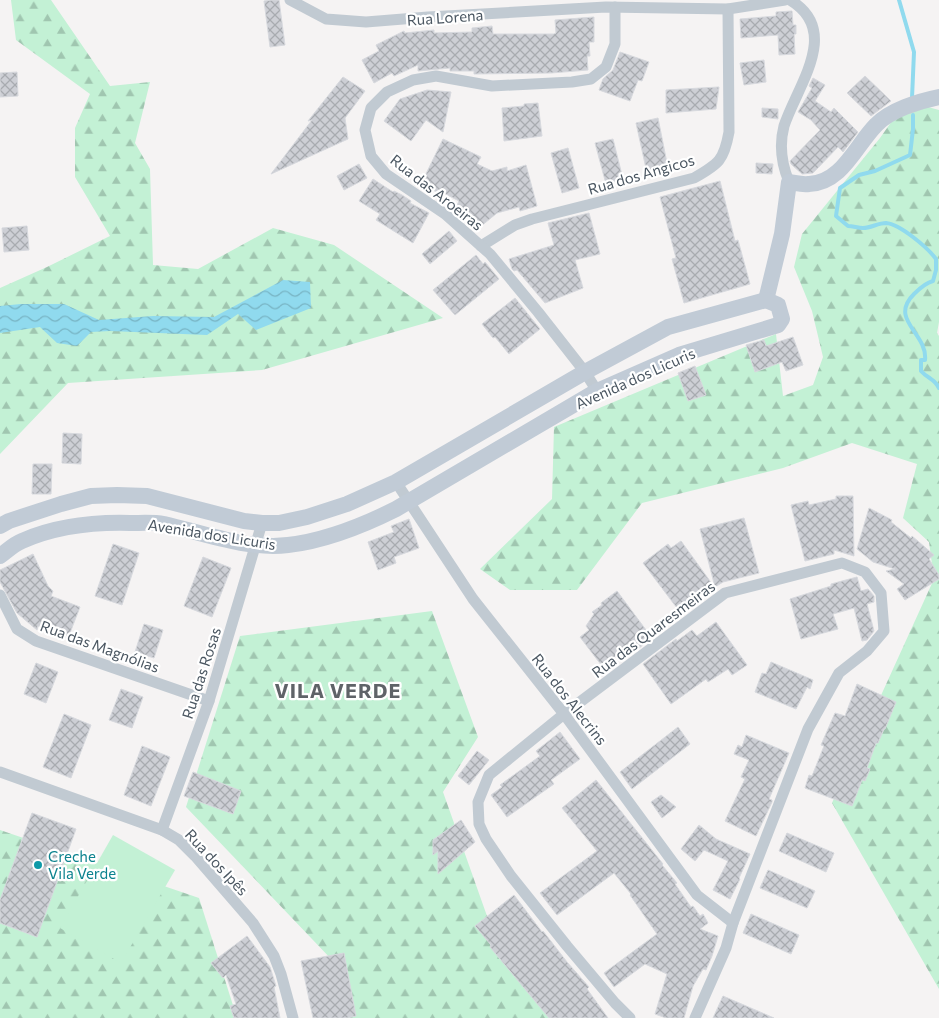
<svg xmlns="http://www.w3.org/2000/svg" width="939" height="1018" font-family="Commissioner,sans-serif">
	<defs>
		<pattern id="forest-firs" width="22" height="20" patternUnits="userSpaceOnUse" patternTransform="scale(1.25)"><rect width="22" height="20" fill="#c3f1d5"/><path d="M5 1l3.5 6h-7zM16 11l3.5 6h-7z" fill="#a0c6b0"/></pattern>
		<pattern id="water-waves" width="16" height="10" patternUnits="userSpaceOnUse" patternTransform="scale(1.25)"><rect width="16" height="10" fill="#90daee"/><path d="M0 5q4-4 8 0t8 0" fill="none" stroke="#78b4c4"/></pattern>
		<pattern id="building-cross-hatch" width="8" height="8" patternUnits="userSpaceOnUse" patternTransform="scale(1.25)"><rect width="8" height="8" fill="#cdcfd5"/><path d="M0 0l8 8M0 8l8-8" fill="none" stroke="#a8abb0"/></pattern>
	</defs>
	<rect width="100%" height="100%" fill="#f5f3f3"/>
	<g fill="url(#forest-firs)">
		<polygon points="11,0 51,0 110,86 150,82 135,143 150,169 153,265 198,269 273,228 334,245 443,318 262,370 68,383 0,454 0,288 47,267 110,236 75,177 75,128 90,94 16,40"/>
		<polygon points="906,101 939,110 939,322 937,333 939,336 939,989 832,803 934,579 929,542 903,518 917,464 852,443 783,468 642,503 577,590 510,590 480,569 552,499 554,427 776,334 783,396 813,385 823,357 812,311 794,267 802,234 880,138"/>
		<polygon points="432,611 478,737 443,792 498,947 559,1018 347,1018 333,961 186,807 240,636"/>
		<polygon points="0,830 199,898 237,1018 0,1018"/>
	</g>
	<polygon fill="#c3f1d5" points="113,835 175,870 121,963 60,928"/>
	<polygon fill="url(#water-waves)" points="283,280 310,282 311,308 256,330 238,314 207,335 110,331 91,332 77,346 57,343 40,327 0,333 0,306 21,304 64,304 99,320 153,316 214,317"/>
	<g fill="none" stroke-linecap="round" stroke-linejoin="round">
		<g stroke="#90daee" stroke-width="4">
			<polyline points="899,0 914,52 912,98"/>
			<path d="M913,115v14l-3,26 -35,16 -16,4 -19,13 -4,28 12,10c5,0 10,2 15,2 8,0 15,-5 23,-5 14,1 42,25 50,36v11l-3,11c-8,2 -14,8 -19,13 -26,26 14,39 11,66h-4v11c7,8 13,7 18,17"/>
		</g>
	</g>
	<g fill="url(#building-cross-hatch)" stroke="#d7d9de">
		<polygon points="272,0 279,0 285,45 270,47 264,1"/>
		<polygon points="792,11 793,25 796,25 796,34 794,34 795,54 779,55 778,35 741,38 740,19 776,16 776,12"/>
		<polygon points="594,17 594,42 589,42 590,56 587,56 588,70 551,73 474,74 474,71 450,71 450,68 418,71 418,65 394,76 392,73 374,83 362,60 379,51 376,45 404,31 405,33 434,30 434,33 472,32 472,28 492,26 493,34 554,34 556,33 555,20"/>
		<polygon points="620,52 649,62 642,81 638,80 630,101 599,90 603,79 613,70"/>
		<polygon points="764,60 766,82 744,85 740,63"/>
		<polygon points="17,72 18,96 0,97 0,73"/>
		<polygon points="865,76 891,101 871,116 847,93"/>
		<polygon points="343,77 365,91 345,118 348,139 271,174 312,120 308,121"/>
		<polygon points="813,78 825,85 815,101 831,112 834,108 858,132 843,152 838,147 813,173 802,174 791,164 790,161 820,130 811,120 798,112 812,88 809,86"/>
		<polygon points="719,87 716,109 666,113 666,90"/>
		<polygon points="427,90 451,92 443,132 426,120 411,141 384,121 400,99"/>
		<polygon points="538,103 542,136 504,141 502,108 524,106 524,104"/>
		<polygon points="762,108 778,109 778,119 762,117"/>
		<polygon points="658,118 668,168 647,173 636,123"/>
		<polygon points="443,139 481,157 477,164 492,171 507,167 507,171 526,165 537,206 520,211 519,207 497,213 480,227 465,215 466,214 456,208 459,201 438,190 437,192 421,184"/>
		<polygon points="613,139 623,179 606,184 595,143"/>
		<polygon points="568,148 579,188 562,193 551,153"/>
		<polygon points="756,163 773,164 772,174 756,173"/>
		<polygon points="359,164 367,178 344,190 337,176"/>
		<polygon points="373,179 393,192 394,191 402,195 411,201 410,203 429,213 413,243 376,220 380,214 359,201"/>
		<polygon points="720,181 735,241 738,240 750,284 684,303 672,259 676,258 660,197"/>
		<polygon points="589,213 600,254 575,260 583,288 545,303 517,270 514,271 512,269 509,259 554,245 548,223"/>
		<polygon points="27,226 29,250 4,252 2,228"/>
		<polygon points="449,231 457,241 430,264 422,254"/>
		<polygon points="476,255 483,264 485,262 499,279 455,315 433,290"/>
		<polygon points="515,298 540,329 509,354 495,337 493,338 482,324"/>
		<polygon points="793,337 803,365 786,371 782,362 755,372 746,345 764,340 766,346"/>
		<polygon points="695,366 706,395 688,401 678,373"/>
		<polygon points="63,433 82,434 81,464 62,463"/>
		<polygon points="33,464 52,464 51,494 32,494"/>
		<polygon points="836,496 853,496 854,556 834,550 834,554 805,561 791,505 808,501 809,505 836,499"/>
		<polygon points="869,508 892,520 891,522 911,538 912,536 934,555 929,559 939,575 939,579 905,600 897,589 904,584 886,571 895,569 873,562 857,549"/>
		<polygon points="744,518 759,573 723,582 715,587 700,529"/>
		<polygon points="409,519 419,548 394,557 396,563 378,570 368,542 394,532 391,526"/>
		<polygon points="681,541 715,588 707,594 703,589 677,608 643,563 668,544 671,548"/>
		<polygon points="113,544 139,553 122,605 95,596"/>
		<polygon points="33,554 48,586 53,591 51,596 80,607 68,638 38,626 37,630 17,613 0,582 0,570"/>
		<polygon points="203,557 231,568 212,617 184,606"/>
		<polygon points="857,577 861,591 868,589 874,596 874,602 867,604 874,631 867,640 862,641 854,608 833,614 838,629 801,639 790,599 831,586 831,584"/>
		<polygon points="617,591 652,638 634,652 630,647 602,666 580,637 589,630 586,626 594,614 592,612 602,605 601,603"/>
		<polygon points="716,622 747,665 732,675 728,669 708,682 706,679 671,704 643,664 676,639 677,641 692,630 697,636"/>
		<polygon points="144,624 163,630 154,658 135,652"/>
		<polygon points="771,662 813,680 810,689 807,687 796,709 755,692 762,673 766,674"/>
		<polygon points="36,663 58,672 46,703 24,694"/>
		<polygon points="857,684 896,702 885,729 884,729 878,743 876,743 867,768 870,769 865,781 862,780 852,806 805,788 809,775 812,776 824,746 821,745 835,713 845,716"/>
		<polygon points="121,689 143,697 132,728 109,720"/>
		<polygon points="64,714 91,725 71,778 43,767"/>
		<polygon points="678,727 690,744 632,789 620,772"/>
		<polygon points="560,732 580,759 551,780 554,784 507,817 491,795 502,787 500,785 540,756 536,751"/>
		<polygon points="746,735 789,753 769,799 772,800 772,802 756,836 725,821 745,779 741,777 749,760 734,754 738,745 742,747"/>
		<polygon points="142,746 170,757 151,806 124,795"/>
		<polygon points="477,751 489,760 469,785 458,776"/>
		<polygon points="193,772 241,791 233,814 184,796"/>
		<polygon points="596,780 663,864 662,865 677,883 675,884 691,907 693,906 700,916 703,914 708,923 700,929 718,936 712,956 706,970 703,969 693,986 684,1018 666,1018 655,1014 667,974 645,964 614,987 604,973 657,934 630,895 631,894 614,873 557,915 540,893 597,851 562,808"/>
		<polygon points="661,795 676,807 662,818 651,802"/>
		<polygon points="32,813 76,829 37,937 0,923 0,900"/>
		<polygon points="461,820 475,842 438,874 438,851 433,855 433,840"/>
		<polygon points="699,825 716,839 750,854 739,878 740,879 730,899 713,890 728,861 704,850 695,861 681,849"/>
		<polygon points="787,833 834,853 826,872 779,851"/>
		<polygon points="768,870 815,891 807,908 760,888"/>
		<polygon points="514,895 542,932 543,931 567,962 589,987 587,989 608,1018 549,1018 490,947 491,945 475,926"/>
		<polygon points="751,914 799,935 791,954 743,933"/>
		<polygon points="247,936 270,967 276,986 274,987 280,1018 234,1018 230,1006 236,1004 226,975 223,978 211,963"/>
		<polygon points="344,953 356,1016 347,1018 313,1018 301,961"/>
		<polygon points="723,996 774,1018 713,1018"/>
	</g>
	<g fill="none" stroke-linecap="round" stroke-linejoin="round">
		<g stroke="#c1cad2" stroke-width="11">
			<polyline points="290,0 326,19 366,22 428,17 606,7 728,9 785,0"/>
			<path d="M789,182c-7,-17 -10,-37 -5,-56 13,-40 58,-95 6,-126"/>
			<path d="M481,246l34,-21 17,-6 162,-41c25,-14 30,-18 35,-46l-1,-123"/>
			<polyline points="597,391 585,372 538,312 490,254 445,214 386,174 371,156 365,130 371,108 387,92 413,80 436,76 492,86 572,82 591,79 606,67 615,44 615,7"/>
			<polyline points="396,482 473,599 564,714 697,895 733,923"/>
			<polyline points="0,595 17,629 36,641 209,701"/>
			<polyline points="0,772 162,830 179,840 195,856 253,923 274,956 281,974 293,1018"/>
			<polyline points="162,830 209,701 262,523"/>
			<polyline points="630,1018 615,1003 567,946 511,876 486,839 479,824 478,802 489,775 564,714 725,593 842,563 865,572 881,593 884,631 867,651 839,673 808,729 733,923 726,948 695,1018"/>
		</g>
		<g stroke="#c1cbd6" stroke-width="16">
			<path d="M766,300l16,-66 7,-52c7,1 13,3 20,2 33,-1 47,-39 67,-59 14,-15 43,-24 63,-28"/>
			<path d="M0,526l9,-5 52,-17 30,-8 26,-1 30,1 97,25 18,2h17l28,-6 40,-13 49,-22 189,-110 83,-45 98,-27 12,5 4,14 -4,6 -99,30 -82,36 -201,118c-32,16 -73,32 -108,36 -40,5 -85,-12 -124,-21 -11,-2 -23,-1 -34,-1 -37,-1 -74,3 -108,18 -8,3 -15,10 -22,15"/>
		</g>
	</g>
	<circle fill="#0f9aa8" stroke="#fff" stroke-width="2" cx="38" cy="865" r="5"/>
	<g text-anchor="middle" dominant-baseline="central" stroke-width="4.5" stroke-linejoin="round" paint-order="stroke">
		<g font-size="15" fill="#4a5661" stroke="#fff">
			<text transform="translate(445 17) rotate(-4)">Rua Lorena</text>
			<text transform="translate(641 174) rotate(-16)">Rua dos Angicos</text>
			<text transform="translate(437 192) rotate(38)">Rua das Aroeiras</text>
			<text transform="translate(635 378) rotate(-24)">Avenida dos Licuris</text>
			<text transform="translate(212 534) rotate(9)">Avenida dos Licuris</text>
			<text transform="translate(653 629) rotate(-37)">Rua das Quaresmeiras</text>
			<text transform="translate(100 646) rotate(20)">Rua das Magnólias</text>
			<text transform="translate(201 673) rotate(-72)">Rua das Rosas</text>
			<text transform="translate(570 699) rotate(52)">Rua dos Alecrins</text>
			<text transform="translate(217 862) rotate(47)">Rua dos Ipês</text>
		</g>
		<g font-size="15" fill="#0d838f" stroke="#fff" text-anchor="start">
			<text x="48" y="856">Creche<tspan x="48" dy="17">Vila Verde</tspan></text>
		</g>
		<g font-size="20" font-weight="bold" letter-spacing="1" fill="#5f6368" stroke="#fff">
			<text x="338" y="690">VILA VERDE</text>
		</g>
	</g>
</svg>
